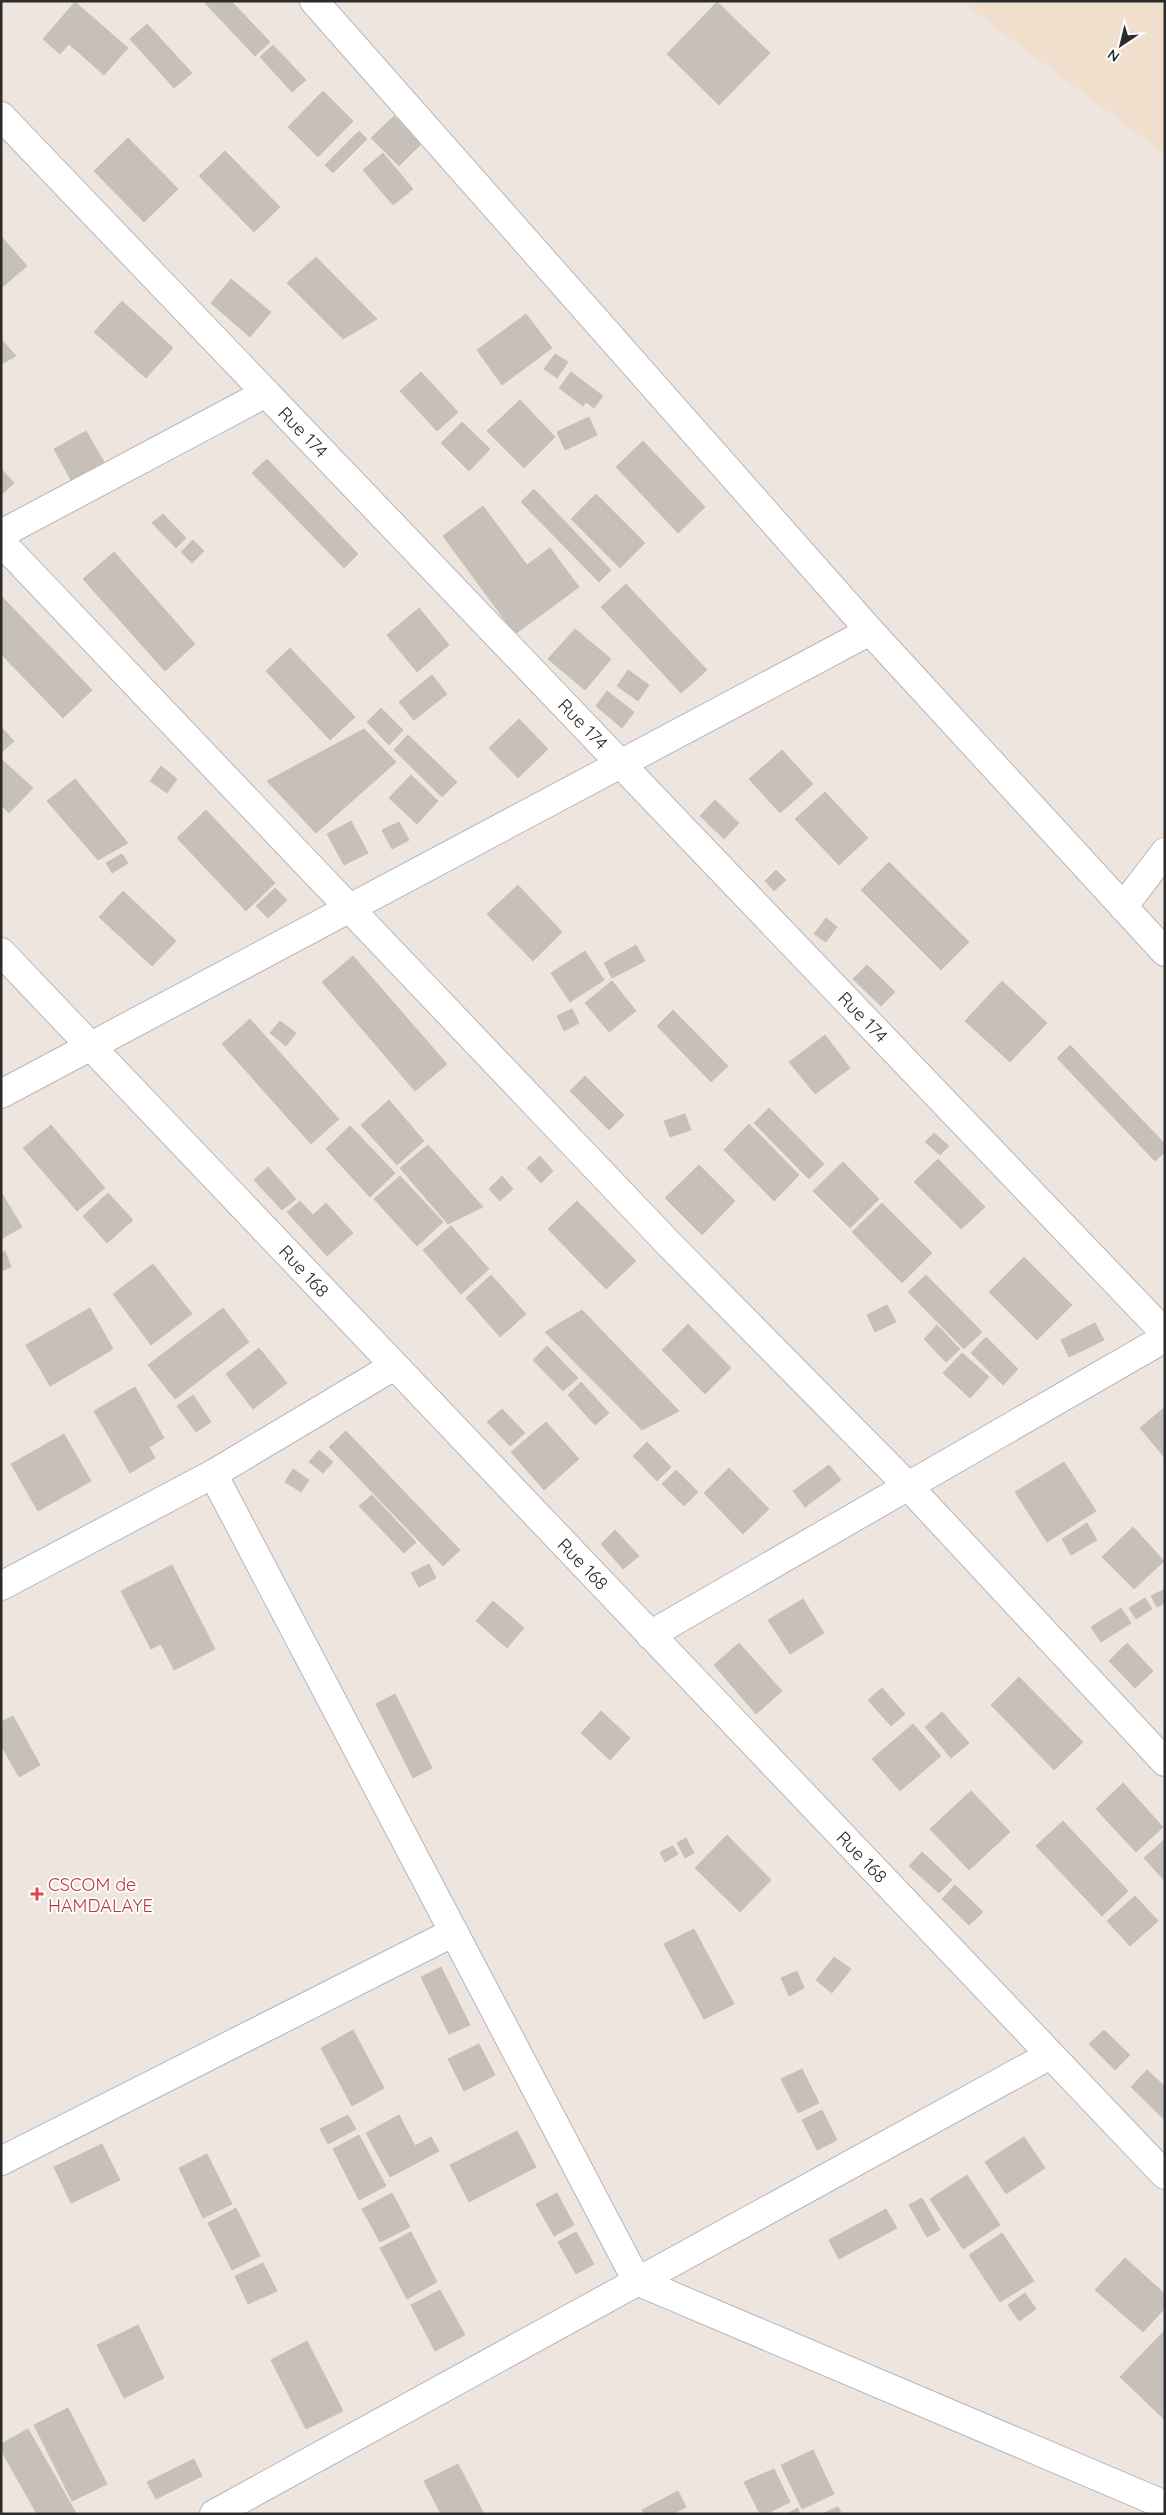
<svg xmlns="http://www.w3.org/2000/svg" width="1166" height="2515" font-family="Quicksand,sans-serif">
	<rect width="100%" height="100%" fill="#eee5de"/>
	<polygon fill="#f0dfcd" points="961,1 1165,1 1165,154"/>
	<g fill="#c6c0b9" stroke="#cac0b7">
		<polygon points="203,1 231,1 270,42 255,56"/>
		<polygon points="75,2 128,48 104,75 69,44 60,54 43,39"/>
		<polygon points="717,2 770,53 719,105 667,54"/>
		<polygon points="147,24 192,73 174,88 130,39"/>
		<polygon points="273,45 306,80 292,92 260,57"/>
		<polygon points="323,91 353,121 318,157 288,127"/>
		<polygon points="394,116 421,144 399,166 371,138"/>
		<polygon points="359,131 367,139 333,173 325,165"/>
		<polygon points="128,138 178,189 144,222 94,171"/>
		<polygon points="225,151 280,207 254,232 199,176"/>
		<polygon points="383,153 413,189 393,205 363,170"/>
		<polygon points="1,236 27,266 1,288"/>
		<polygon points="316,257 377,319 343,339 287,283"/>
		<polygon points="231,279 271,312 250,337 211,303"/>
		<polygon points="122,301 173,348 146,378 94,332"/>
		<polygon points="526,314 552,348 502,385 477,350"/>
		<polygon points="1,339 16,356 1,364"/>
		<polygon points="555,354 568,362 557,378 544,369"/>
		<polygon points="421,372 458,412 437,431 400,391"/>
		<polygon points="571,372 603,396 594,408 586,402 583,406 559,388"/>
		<polygon points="520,400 555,437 524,468 487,431"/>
		<polygon points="589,417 597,435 565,450 557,432"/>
		<polygon points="462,422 490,449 469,471 441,443"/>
		<polygon points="86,431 104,462 71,480 54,449"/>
		<polygon points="643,441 705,507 678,533 616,467"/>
		<polygon points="267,459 358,554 344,568 252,473"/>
		<polygon points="1,469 14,483 1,495"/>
		<polygon points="534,489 611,570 599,582 521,502"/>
		<polygon points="596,494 645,543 620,568 571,519"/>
		<polygon points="483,506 527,565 550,548 579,587 515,634 443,536"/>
		<polygon points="163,514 186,538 176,548 152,523"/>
		<polygon points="193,540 204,551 192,563 181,552"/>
		<polygon points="114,552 195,644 165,671 83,579"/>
		<polygon points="626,584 707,670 681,693 601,607"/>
		<polygon points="1,596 92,690 63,718 1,654"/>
		<polygon points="419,608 449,645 417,672 387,635"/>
		<polygon points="575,629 611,659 585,690 548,659"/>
		<polygon points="290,648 355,717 330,740 266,671"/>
		<polygon points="628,670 649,685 638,701 617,686"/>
		<polygon points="432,675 447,694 414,720 399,702"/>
		<polygon points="607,691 634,712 622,728 596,706"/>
		<polygon points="381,708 403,730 389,745 367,722"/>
		<polygon points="519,719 548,749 518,778 489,748"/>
		<polygon points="1,727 14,741 1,753"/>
		<polygon points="364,729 396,762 316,833 267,781"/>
		<polygon points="408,735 457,782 442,797 394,750"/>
		<polygon points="782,750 813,784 780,813 749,779"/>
		<polygon points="1,759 33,788 9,813 1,805"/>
		<polygon points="161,766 177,779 167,793 150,781"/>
		<polygon points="411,775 438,801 417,824 389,798"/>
		<polygon points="75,779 128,843 98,860 47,801"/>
		<polygon points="825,792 868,838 839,865 795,819"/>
		<polygon points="715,800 739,823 724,839 700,816"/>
		<polygon points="206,810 275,883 246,911 177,838"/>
		<polygon points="351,821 368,853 344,865 327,834"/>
		<polygon points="399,822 409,840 392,849 382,830"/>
		<polygon points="122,854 128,863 112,873 106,863"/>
		<polygon points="889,862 969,942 941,970 861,890"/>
		<polygon points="776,870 786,880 774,891 765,881"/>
		<polygon points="518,885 562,932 533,961 487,914"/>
		<polygon points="275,888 287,900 268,918 256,906"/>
		<polygon points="123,891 176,941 152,966 99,917"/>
		<polygon points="826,918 837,927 826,942 814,934"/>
		<polygon points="636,945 645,961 612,978 604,963"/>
		<polygon points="585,951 604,980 570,1002 551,973"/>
		<polygon points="353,956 447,1064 415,1091 322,982"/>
		<polygon points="867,965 895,992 881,1006 853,979"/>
		<polygon points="612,981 636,1011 609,1032 585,1003"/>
		<polygon points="1002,981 1047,1023 1010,1062 965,1021"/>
		<polygon points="572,1009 579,1023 564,1031 557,1016"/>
		<polygon points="673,1010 728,1066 711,1082 657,1026"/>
		<polygon points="250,1019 339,1119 311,1144 222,1044"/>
		<polygon points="280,1021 296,1033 286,1046 270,1033"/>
		<polygon points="825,1035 850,1068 815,1094 789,1062"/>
		<polygon points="1070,1045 1165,1144 1165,1152 1155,1161 1057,1058"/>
		<polygon points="585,1076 624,1115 609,1130 570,1091"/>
		<polygon points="389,1100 424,1141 397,1165 361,1125"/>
		<polygon points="769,1108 824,1164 809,1179 754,1123"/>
		<polygon points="685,1114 691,1130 670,1137 664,1121"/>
		<polygon points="749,1124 799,1175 774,1201 724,1150"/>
		<polygon points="51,1125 105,1188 77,1211 23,1148"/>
		<polygon points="350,1126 395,1173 370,1197 326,1149"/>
		<polygon points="934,1133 949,1146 940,1155 925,1142"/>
		<polygon points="428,1145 483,1207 448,1224 400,1168"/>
		<polygon points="540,1156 553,1171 541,1183 527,1168"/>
		<polygon points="938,1159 985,1207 961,1229 914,1182"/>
		<polygon points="843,1162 879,1199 850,1228 813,1191"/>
		<polygon points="699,1165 735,1201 702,1235 665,1198"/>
		<polygon points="268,1167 296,1199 282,1210 254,1180"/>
		<polygon points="400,1176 443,1222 417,1246 374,1199"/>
		<polygon points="502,1176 513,1189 500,1201 489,1189"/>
		<polygon points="1,1192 22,1227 1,1239"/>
		<polygon points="108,1193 133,1220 107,1243 83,1216"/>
		<polygon points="300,1201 313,1215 326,1203 353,1233 327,1256 287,1212"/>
		<polygon points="577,1201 636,1261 606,1289 548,1229"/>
		<polygon points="882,1203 932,1253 902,1283 852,1232"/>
		<polygon points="451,1226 489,1269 461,1294 423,1250"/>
		<polygon points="5,1251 11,1267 1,1271 1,1253"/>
		<polygon points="1024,1257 1072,1305 1037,1340 989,1292"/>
		<polygon points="153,1264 192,1314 151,1345 113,1294"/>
		<polygon points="491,1275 526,1314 500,1337 466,1298"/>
		<polygon points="926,1275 982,1332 964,1349 908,1292"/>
		<polygon points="887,1305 896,1322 875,1332 867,1315"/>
		<polygon points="90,1308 113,1349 50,1386 26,1345"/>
		<polygon points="223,1308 249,1342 175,1399 148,1365"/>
		<polygon points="582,1310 679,1411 642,1430 545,1332"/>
		<polygon points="1095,1323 1104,1340 1069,1357 1061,1340"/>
		<polygon points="688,1324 731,1368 705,1394 662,1350"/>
		<polygon points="937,1325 960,1349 946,1362 924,1339"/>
		<polygon points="986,1337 1018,1369 1003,1385 971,1353"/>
		<polygon points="547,1346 578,1378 563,1391 533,1360"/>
		<polygon points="259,1348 287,1383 253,1409 226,1374"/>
		<polygon points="962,1353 989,1377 970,1398 943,1373"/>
		<polygon points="581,1382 609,1413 595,1425 568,1395"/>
		<polygon points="135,1387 164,1438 149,1447 155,1458 130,1473 94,1411"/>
		<polygon points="193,1395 211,1422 196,1432 177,1406"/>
		<polygon points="1165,1407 1165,1458 1140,1428"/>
		<polygon points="502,1409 525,1433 510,1446 487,1422"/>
		<polygon points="546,1422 579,1459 544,1490 511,1452"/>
		<polygon points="346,1431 460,1550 443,1566 329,1447"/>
		<polygon points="64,1434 91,1481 38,1511 11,1464"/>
		<polygon points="647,1442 671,1467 657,1481 633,1456"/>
		<polygon points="319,1450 333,1462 323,1473 309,1462"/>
		<polygon points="1064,1462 1096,1511 1047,1542 1015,1492"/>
		<polygon points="829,1465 841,1480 805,1507 793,1491"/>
		<polygon points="729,1468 769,1509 743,1534 704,1493"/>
		<polygon points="293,1469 309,1480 301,1492 285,1482"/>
		<polygon points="676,1470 698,1492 684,1506 662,1484"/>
		<polygon points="372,1495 416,1542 404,1553 359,1506"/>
		<polygon points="1087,1523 1097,1540 1071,1555 1062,1539"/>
		<polygon points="1133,1527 1164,1561 1134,1589 1102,1557"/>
		<polygon points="615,1530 639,1556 623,1569 601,1544"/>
		<polygon points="429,1564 436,1578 419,1587 411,1573"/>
		<polygon points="172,1565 215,1649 174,1670 161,1644 151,1649 121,1591"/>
		<polygon points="1165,1589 1165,1603 1157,1607 1151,1596"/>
		<polygon points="1145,1598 1152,1609 1136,1619 1129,1608"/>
		<polygon points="803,1599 824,1633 790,1654 768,1620"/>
		<polygon points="493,1601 524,1628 507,1648 476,1621"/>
		<polygon points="1121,1608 1131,1623 1101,1642 1091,1627"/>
		<polygon points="739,1643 782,1691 756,1714 714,1665"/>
		<polygon points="1127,1643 1153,1671 1135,1688 1109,1661"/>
		<polygon points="1019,1677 1083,1742 1054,1770 991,1705"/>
		<polygon points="882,1688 905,1714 891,1726 868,1700"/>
		<polygon points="395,1694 432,1768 413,1778 376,1704"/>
		<polygon points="601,1711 630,1738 610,1760 581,1733"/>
		<polygon points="942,1712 969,1743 951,1758 925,1727"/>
		<polygon points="13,1716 40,1765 19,1777 1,1745 1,1722"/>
		<polygon points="913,1724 941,1756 900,1791 872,1759"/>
		<polygon points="1123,1783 1163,1827 1136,1852 1096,1809"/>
		<polygon points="971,1791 1010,1832 969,1870 930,1829"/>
		<polygon points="1063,1821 1128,1891 1102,1916 1036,1846"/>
		<polygon points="727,1835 771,1880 740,1912 695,1868"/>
		<polygon points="686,1838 694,1853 685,1858 677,1843"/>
		<polygon points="1165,1839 1165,1881 1144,1858"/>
		<polygon points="673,1846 678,1854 665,1862 660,1852"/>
		<polygon points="922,1852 952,1880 939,1893 909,1866"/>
		<polygon points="955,1885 983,1912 969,1925 942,1899"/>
		<polygon points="1135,1896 1158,1921 1130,1946 1107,1921"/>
		<polygon points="694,1929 734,2004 704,2019 664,1944"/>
		<polygon points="834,1957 851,1969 832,1993 816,1980"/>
		<polygon points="441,1967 470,2025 449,2034 421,1977"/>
		<polygon points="797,1971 804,1988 789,1996 781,1978"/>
		<polygon points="353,2030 384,2088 352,2106 321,2048"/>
		<polygon points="1104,2030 1130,2055 1115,2070 1089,2044"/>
		<polygon points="479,2044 495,2075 464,2091 448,2059"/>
		<polygon points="802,2069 819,2103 798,2113 781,2079"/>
		<polygon points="1147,2070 1165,2087 1165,2120 1131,2087"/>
		<polygon points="822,2110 837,2140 817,2150 802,2120"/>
		<polygon points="348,2115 356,2129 328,2144 320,2129"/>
		<polygon points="399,2115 415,2146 431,2137 439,2151 390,2177 366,2133"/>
		<polygon points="517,2131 536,2167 469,2202 450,2165"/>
		<polygon points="359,2135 386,2186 359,2200 333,2149"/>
		<polygon points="1024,2137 1045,2168 1006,2194 985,2162"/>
		<polygon points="102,2144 120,2180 71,2203 54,2167"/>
		<polygon points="207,2154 232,2204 203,2218 179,2168"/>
		<polygon points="967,2175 1000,2225 963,2249 930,2199"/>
		<polygon points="392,2193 410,2227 380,2242 362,2209"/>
		<polygon points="557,2193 574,2225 554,2236 536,2204"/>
		<polygon points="922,2198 940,2230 927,2237 909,2205"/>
		<polygon points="236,2208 260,2256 232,2270 208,2223"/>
		<polygon points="886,2209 897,2228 839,2259 829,2240"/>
		<polygon points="411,2232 437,2282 407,2299 380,2248"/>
		<polygon points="576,2232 594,2264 576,2274 558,2242"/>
		<polygon points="1002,2233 1034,2281 1000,2302 969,2255"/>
		<polygon points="1125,2258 1165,2294 1165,2308 1143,2332 1095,2290"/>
		<polygon points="263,2263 277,2291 248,2304 235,2276"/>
		<polygon points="440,2290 465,2335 435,2351 411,2305"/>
		<polygon points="1025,2293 1036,2309 1019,2321 1008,2305"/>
		<polygon points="138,2325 164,2378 124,2398 97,2345"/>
		<polygon points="1165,2330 1165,2418 1164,2419 1120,2377"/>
		<polygon points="307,2341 343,2411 306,2429 271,2360"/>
		<polygon points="68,2408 107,2484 72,2501 34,2425"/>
		<polygon points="28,2429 76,2513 73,2514 37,2514 1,2450 1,2444"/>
		<polygon points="813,2450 834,2494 802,2509 781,2465"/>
		<polygon points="194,2459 202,2476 156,2499 147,2482"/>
		<polygon points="458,2464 484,2514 441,2514 424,2481"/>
		<polygon points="774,2469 790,2502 766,2514 760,2514 744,2482"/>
		<polygon points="678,2491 686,2507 673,2514 644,2514 642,2510"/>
		<polygon points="838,2507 842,2514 821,2514"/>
		<polygon points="798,2508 800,2514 786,2514"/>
	</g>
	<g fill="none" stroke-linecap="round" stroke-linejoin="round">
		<g stroke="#b2b6c0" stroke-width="30">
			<g id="minor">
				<polyline points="314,1 870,631 1165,952"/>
				<polyline points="1,116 1165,1333"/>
				<polyline points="1,534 266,393"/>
				<polyline points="1,542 668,1243 908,1486 1165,1762"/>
				<polyline points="1123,907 1165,852"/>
				<polyline points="1,952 1165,2175"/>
				<polyline points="1,1094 870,631"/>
				<polyline points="213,1474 637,2281 1158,2502 1164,2514"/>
				<polyline points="1,1586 213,1474 394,1366"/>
				<polyline points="650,1635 1165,1338"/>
				<polyline points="1,2161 454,1932"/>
				<polyline points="214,2514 1050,2055"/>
			</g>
		</g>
		<use href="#minor" stroke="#fff" stroke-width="28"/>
	</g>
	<path fill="#e0444e" stroke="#fff" stroke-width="2" d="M34.5 1886.5h5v5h5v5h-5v5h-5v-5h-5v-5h5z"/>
	<g text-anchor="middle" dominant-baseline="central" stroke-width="4" stroke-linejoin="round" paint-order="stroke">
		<g font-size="18" fill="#2c2c2c" stroke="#fff">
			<text transform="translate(303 432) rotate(46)">Rue 174</text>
			<text transform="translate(583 724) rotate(46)">Rue 174</text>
			<text transform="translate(863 1017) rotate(46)">Rue 174</text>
			<text transform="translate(304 1271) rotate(47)">Rue 168</text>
			<text transform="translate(583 1564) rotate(46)">Rue 168</text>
			<text transform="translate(862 1857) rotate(46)">Rue 168</text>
		</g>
		<g font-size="18" fill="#be3a42" stroke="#fff" text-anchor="start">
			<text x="48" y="1884">CSCOM de<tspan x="48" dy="21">HAMDALAYE</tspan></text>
		</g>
	</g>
	<rect width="1166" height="2515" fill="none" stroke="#2c2c2c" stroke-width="5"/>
	<g transform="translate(1121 45) rotate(215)" stroke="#ffffff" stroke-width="4" paint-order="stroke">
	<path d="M0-4L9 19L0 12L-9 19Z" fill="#2c2c2c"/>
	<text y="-8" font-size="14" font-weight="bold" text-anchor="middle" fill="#2c2c2c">N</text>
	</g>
</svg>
